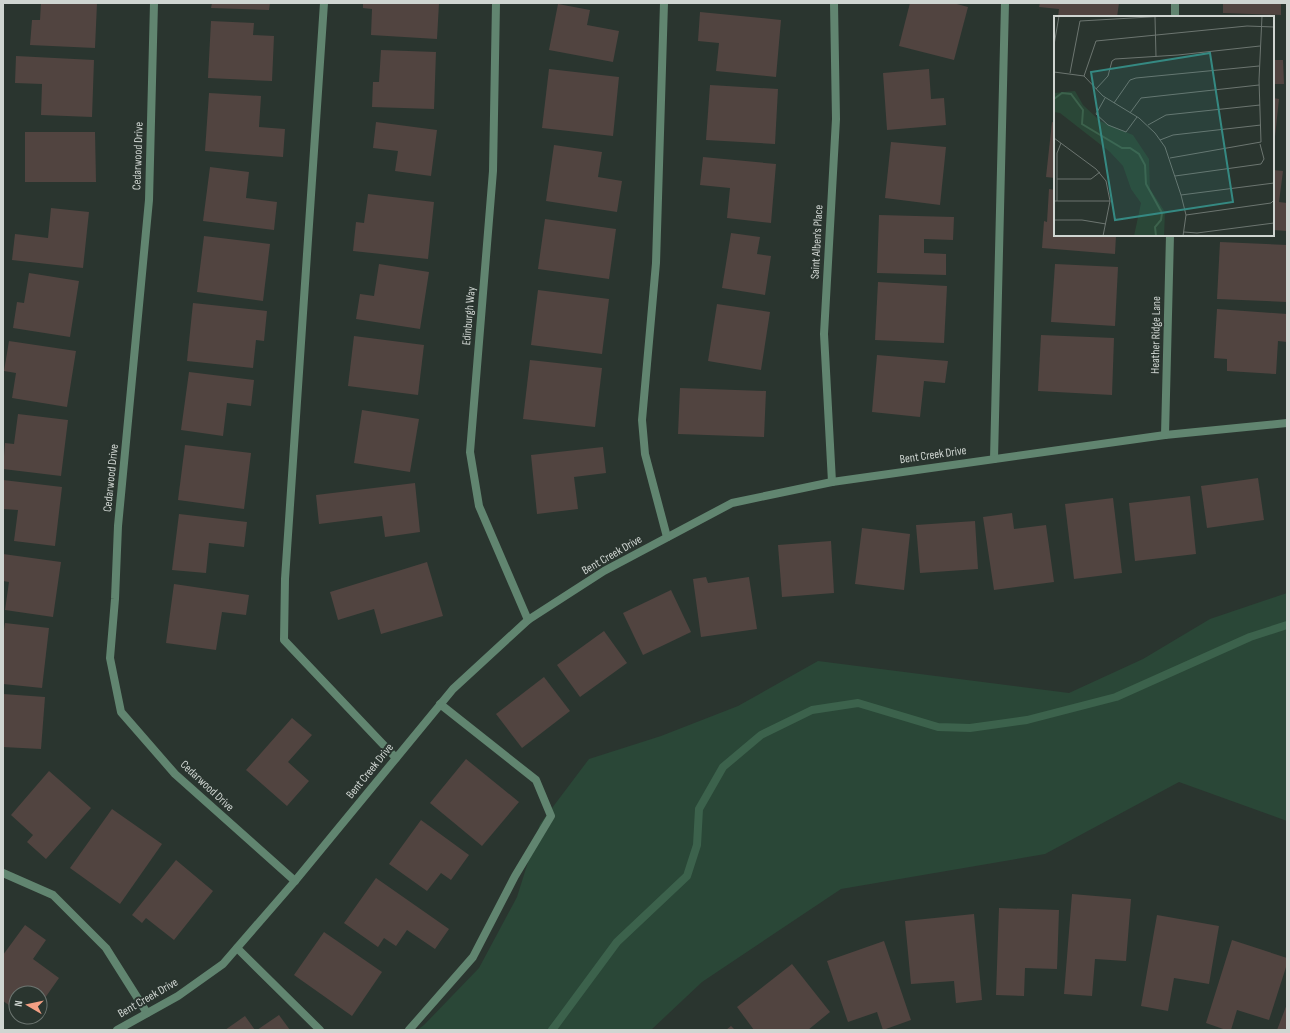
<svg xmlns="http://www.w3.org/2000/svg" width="1290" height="1033" font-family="'Sofia Sans Condensed',sans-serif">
	<rect width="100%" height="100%" fill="#2a352f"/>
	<polygon fill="#2a4737" points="1287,593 1287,821 1179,782 1045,854 841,889 702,982 651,1030 417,1030 424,1025 479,968 517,897 540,824 589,759 661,736 738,706 818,661 1069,693 1143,659 1210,619"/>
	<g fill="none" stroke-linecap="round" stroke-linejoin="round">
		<polyline stroke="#3c624c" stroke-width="8" points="552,1030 617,942 687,876 697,845 699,809 723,767 761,735 812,710 858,703 938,727 970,728 1027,720 1116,697 1250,637 1287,625"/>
	</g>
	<g fill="#514440">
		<polygon points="41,3 97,3 95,48 30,45 32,20 40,20"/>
		<polygon points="212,3 270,3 269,10 211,8"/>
		<polygon points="363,3 439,3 437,39 371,35 372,9 363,8"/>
		<polygon points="910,3 953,3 968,7 954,60 899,46"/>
		<polygon points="1040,3 1119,3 1117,17 1058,17 1059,9 1039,7"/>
		<polygon points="1223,3 1281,3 1281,15 1223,13"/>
		<polygon points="558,4 590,10 587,25 619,31 613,62 549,50"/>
		<polygon points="700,12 781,20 776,77 716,71 719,43 698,41"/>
		<polygon points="211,21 254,23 253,35 274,36 272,81 208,78"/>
		<polygon points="381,50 436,52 434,109 372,107 373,82 379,82"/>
		<polygon points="16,56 94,60 92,117 41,115 42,84 15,83"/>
		<polygon points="1273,60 1283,60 1284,84 1273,84"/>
		<polygon points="549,69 619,77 613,136 542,128"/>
		<polygon points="929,69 931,99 944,98 946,125 887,130 883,73"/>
		<polygon points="710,85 778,89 775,144 706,140"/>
		<polygon points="209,93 261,96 259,127 285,129 283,157 205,151"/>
		<polygon points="1273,98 1279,99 1274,146 1273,145"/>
		<polygon points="376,122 437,130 431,176 395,171 398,151 373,148"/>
		<polygon points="1052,122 1055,123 1055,178 1046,177"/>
		<polygon points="25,132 95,132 96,182 25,182"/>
		<polygon points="891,142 946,147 940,205 885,198"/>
		<polygon points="554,145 602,152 598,177 622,181 617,212 546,201"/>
		<polygon points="703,157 776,164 771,223 727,218 730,188 700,185"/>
		<polygon points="210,167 249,172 246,198 277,202 274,230 203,221"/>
		<polygon points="1273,170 1283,171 1279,202 1287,203 1287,231 1273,230"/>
		<polygon points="1049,189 1055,190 1055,235 1116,235 1115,254 1042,248 1044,221 1047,222"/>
		<polygon points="368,194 434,202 428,259 353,251 356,222 364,223"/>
		<polygon points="51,208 89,212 83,268 12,260 15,234 48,238"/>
		<polygon points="879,215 954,217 953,240 924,239 924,253 946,254 946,275 877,273"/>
		<polygon points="545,219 616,229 609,279 538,269"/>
		<polygon points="731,233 760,237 757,254 771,256 765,295 722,288"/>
		<polygon points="204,236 270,244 263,301 197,292"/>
		<polygon points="1220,242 1287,245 1287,302 1217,299"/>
		<polygon points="379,264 429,272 420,329 356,319 360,294 374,296"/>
		<polygon points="1055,264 1118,267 1115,326 1051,322"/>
		<polygon points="29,273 79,281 70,337 13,328 17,302 24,303"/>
		<polygon points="878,282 947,286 944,343 875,340"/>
		<polygon points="538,290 609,299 602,354 531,345"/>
		<polygon points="193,303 267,311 264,341 256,340 253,368 187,361"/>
		<polygon points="717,304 770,312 761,370 708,361"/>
		<polygon points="1217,309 1287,314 1287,342 1278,341 1276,374 1227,371 1227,359 1214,358"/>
		<polygon points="1041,335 1114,338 1112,395 1038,391"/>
		<polygon points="354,336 424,345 418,395 348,386"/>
		<polygon points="9,341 76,351 67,407 12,398 16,373 4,371"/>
		<polygon points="877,355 948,361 945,383 924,381 920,417 872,412"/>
		<polygon points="530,360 602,368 595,427 523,419"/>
		<polygon points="189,372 254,380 251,406 227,403 223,436 181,430"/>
		<polygon points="680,388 766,391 764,437 678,434"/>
		<polygon points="362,410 419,419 410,472 354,463"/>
		<polygon points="18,414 68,420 61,476 3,469 5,443 14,444"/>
		<polygon points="185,445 251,453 244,509 178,500"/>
		<polygon points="603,447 606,473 574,477 578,509 537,514 531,455"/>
		<polygon points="1258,478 1264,520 1207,528 1201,486"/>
		<polygon points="3,480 62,487 55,546 14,541 18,510 3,509"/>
		<polygon points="415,483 420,532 385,537 382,516 319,524 316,495"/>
		<polygon points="1190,496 1196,554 1135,561 1129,503"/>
		<polygon points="1113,498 1122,573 1074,579 1065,504"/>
		<polygon points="1012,513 1014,529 1046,525 1054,582 994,590 983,517"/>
		<polygon points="179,514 247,522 244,547 209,543 206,573 172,570"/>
		<polygon points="975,521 978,569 920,573 916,525"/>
		<polygon points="862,528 910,534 904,590 855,584"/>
		<polygon points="831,541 834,593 782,597 778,545"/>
		<polygon points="3,554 61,562 53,617 5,610 9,582 3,581"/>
		<polygon points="427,562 443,616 381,634 374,609 338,620 330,592"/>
		<polygon points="706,577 708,583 749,577 757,629 701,637 693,579"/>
		<polygon points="174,584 249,595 246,615 222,612 216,650 166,643"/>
		<polygon points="671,590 691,632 643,655 623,613"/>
		<polygon points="5,623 49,628 42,688 3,684 3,637"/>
		<polygon points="604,631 627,663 580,697 557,665"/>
		<polygon points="544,677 570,711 522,748 496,714"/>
		<polygon points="3,694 45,697 41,749 3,747"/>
		<polygon points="292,718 312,735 288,762 309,781 287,806 246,770"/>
		<polygon points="466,759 519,802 482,846 430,803"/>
		<polygon points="49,771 91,808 46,859 27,842 33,835 11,815"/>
		<polygon points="112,809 162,844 120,904 70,868"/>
		<polygon points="421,820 469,855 451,880 441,873 427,891 389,864"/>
		<polygon points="176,860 213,891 174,940 146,918 142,923 132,915"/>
		<polygon points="376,878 449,929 435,949 407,930 396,946 384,938 378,947 344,923"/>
		<polygon points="1072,894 1131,899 1126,961 1095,959 1092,996 1064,994"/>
		<polygon points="999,908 1059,910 1057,969 1025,968 1024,996 996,995"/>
		<polygon points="974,914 982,1000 956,1003 954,981 911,984 905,921"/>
		<polygon points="1157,915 1219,926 1209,984 1174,978 1168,1011 1141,1006"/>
		<polygon points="25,925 46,940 33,959 59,978 40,1005 40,993 16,993 16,1010 3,1001 3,955"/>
		<polygon points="324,932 382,972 352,1016 294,975"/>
		<polygon points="1232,940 1287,958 1287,964 1269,1020 1237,1010 1231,1030 1226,1030 1206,1023"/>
		<polygon points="884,941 911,1020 883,1030 877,1012 848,1022 827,961"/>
		<polygon points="792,964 830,1012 808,1030 754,1030 737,1007"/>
		<polygon points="1287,1004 1287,1030 1277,1030"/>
		<polygon points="279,1015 290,1030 257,1030"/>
		<polygon points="245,1016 255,1030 225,1030"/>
		<polygon points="731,1026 735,1030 726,1030"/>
	</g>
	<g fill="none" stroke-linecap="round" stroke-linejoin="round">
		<g stroke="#618570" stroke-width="8">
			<polyline points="324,3 285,579 284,640 396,758"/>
			<polyline points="664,3 656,263 642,420 645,454 667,537"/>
			<polyline points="994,459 1005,3"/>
			<polyline points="3,873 53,895 106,948 147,1013"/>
			<polyline points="237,948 320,1030"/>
			<polyline points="409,1030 473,957 515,876 551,816 536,780 440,704"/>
		</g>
		<g stroke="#618570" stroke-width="8">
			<polyline points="154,3 149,200 118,526 115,599 110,658 121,712 175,774 295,881"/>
			<polyline points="496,3 493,171 470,452 479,506 528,620"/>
			<polyline points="1175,17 1175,3"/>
			<polyline points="1165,435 1170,235"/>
			<polyline points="832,482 824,334 836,119 834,3"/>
			<polyline points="117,1030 178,996 223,964 295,881 453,689 528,620 604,571 732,503 832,482 1165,435 1287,423"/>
		</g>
	</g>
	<g text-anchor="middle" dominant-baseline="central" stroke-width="4" stroke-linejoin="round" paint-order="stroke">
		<g font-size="12" fill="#cfd5d1" stroke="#2a352f">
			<text transform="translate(138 156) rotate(-88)">Cedarwood Drive</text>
			<text transform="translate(817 242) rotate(-87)">Saint Alben's Place</text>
			<text transform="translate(469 316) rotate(-85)">Edinburgh Way</text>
			<text transform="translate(1156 335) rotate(-89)">Heather Ridge Lane</text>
			<text transform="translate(933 455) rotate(-8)">Bent Creek Drive</text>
			<text transform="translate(111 478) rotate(-84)">Cedarwood Drive</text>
			<text transform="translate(612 555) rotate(-30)">Bent Creek Drive</text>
			<text transform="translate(370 771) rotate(-51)">Bent Creek Drive</text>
			<text transform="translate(207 786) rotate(43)">Cedarwood Drive</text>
			<text transform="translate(148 998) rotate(-30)">Bent Creek Drive</text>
		</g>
	</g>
	<g transform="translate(1054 16)">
		<rect width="220" height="220" fill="#2a352f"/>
		<path d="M21,75l8,14 17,16 33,14 16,24 1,30 15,23 -1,24h-30l7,-33 -10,-14 -8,-23 -13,-14 -50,-39 -6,-1v-19z" fill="#2a4737"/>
		<path fill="none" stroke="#3c624c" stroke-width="2" d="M0,83l8,-6 9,1 12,16 -1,14 40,24h8l9,6 6,11 1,19 16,29 -1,7 -6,7 1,9"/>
		<path fill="none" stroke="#6c7570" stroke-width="1" d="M101,1l1,40M0,29l5,-29M0,56l30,4 19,20 36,22 16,15 10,14 16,48 5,20 -3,21M16,57l10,-52 87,-5M30,60l12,-35 151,-15 27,1M42,73l12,-13 4,-15 3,-2 63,-4 82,-9M51,82l-9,16 12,11 18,7 11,-15M60,87l16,-23 6,-2 123,-12M76,97l11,-15 118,-13M94,109l18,-10 94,-10M0,122l42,31 10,12 4,20 -7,35M106,124l13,-5 88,-10M116,142l91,-16 -2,-62 3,-64M121,160l86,-12 3,-5 -4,-15M3,163h34l9,-7M127,179l93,-12M0,185h56M3,185v-48l4,-10M132,199l85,-12 3,-3M0,204h28l24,4M130,216l13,1 77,-10"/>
		<path fill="#358982" fill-opacity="0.15" stroke="#358982" stroke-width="2" d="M156,37l23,149 -118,18 -24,-148z"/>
		<rect width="220" height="220" fill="none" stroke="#cfd5d1" stroke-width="2"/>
	</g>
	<rect width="1290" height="1033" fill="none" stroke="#cfd5d1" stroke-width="8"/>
	<g transform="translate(28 1005) rotate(279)"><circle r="19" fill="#2a352f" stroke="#6c7570"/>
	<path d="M0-3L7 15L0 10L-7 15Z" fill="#f39f84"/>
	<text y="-6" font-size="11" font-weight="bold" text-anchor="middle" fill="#cfd5d1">N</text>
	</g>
</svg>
